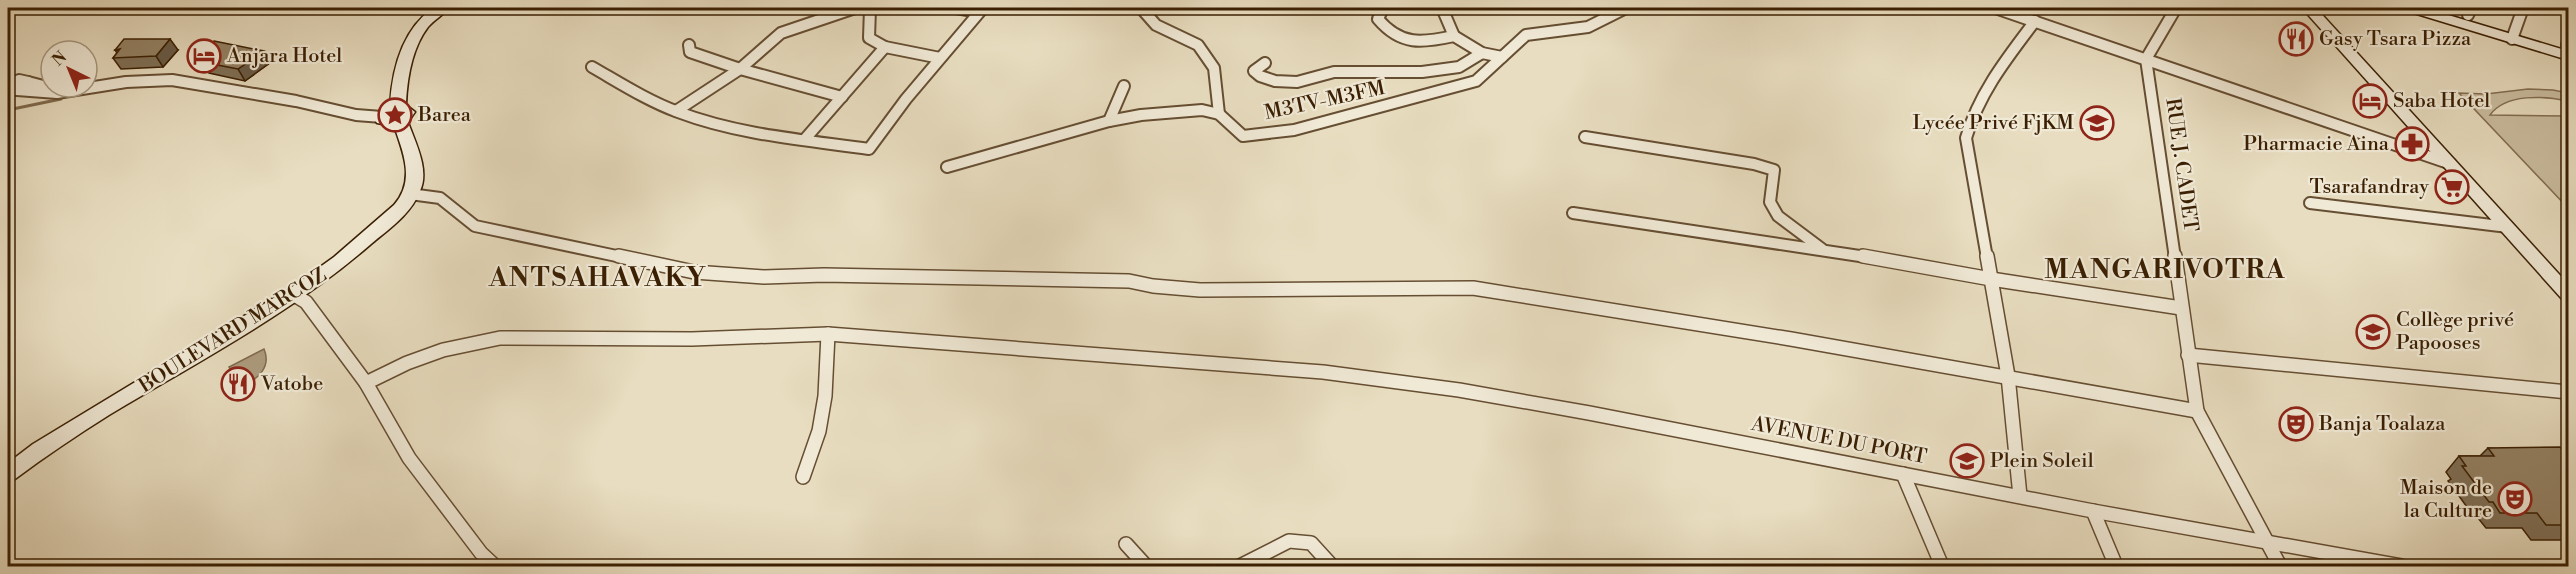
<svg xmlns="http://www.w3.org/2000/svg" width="2576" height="574" font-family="'Libre Bodoni',serif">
	<rect width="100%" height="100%" fill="#e8ddc0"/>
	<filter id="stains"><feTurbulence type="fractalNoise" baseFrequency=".00333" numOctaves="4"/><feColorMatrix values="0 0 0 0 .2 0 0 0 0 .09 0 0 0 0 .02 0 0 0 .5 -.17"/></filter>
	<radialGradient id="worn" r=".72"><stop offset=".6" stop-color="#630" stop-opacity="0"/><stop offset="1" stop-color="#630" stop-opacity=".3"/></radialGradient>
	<path fill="#cabda0" stroke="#826e51" stroke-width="1.5" d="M2528,89l25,1 15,3v8c-24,-5 -62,-8 -78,14l78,1v92l-109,-115 27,1z"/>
	<path fill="#ad9c7f" stroke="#7f6a4d" stroke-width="1.5" d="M264,349c8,19 -7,29 -21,39l-14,-21z"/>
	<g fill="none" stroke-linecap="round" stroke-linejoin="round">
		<polyline stroke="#7f6a4d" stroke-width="3" points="8,110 61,99"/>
		<g stroke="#664e32" stroke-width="14">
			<g id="street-far1">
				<polyline points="870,8 869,38 885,47 940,58"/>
				<polyline points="956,8 979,12"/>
				<polyline points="1141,8 1156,25 1198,45 1214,68 1219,114"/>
				<path d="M1383,8l-5,11c23,27 44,24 76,17l28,17 20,4"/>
				<polyline points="1442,8 1454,36"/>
				<polyline points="1995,8 2451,164"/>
				<polyline points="8,10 10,8"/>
				<polyline points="2468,15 2471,8"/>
				<polyline points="2512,39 2523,8"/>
				<polyline points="689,45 690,52 740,69 842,97"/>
				<polyline points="2567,45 2568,40"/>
				<polyline points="1265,63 1254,71 1260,76 1275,81 1297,82 1334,72 1422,72 1459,67 1482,53"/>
				<path d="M592,67c28,16 56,34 86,45 61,23 127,28 191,37l37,-50 77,-91"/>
				<polyline points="28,82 51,88"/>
				<polyline points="8,85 19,80 28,82 21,89 8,91"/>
				<polyline points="17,90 57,93 126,82 172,80 296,101 356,115 382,117"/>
				<polyline points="676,111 740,69 781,33 855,8"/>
				<polyline points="1109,121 1124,86"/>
				<polyline points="1585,137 1754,164 1774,170 1770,202 1778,216 1822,249"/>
				<polyline points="805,139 885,47"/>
				<polyline points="947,167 1109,121 1141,115 1202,110 1219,114 1243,136 1294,130 1476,81 1526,35 1588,27 1626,8"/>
				<polyline points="410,194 440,198 475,226 626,258"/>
				<polyline points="2310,203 2508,227"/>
				<polyline points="1573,213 1873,258"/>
				<path d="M1987,258l-21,-120c13,-45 41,-80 69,-117"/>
				<polyline points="2175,258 2146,59 2176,8"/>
			</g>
		</g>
		<g stroke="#664e32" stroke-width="16">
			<g id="street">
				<polyline points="619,256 694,272 764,277 824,275 1129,281 1153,286 1200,290 1473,288 1791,339 2197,411"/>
				<polyline points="1863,256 1991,279 2181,308"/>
				<polyline points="1987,256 2008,376 2020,496"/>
				<polyline points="2175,256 2197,411 2280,566"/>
				<polyline points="296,296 306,302 366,383 409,458 481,553 495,566"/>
				<polyline points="2188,355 2568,392"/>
				<polyline points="366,383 407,363 443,350 500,338 692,339 828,334 1323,372 1459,390 1589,413 2093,511 2401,566"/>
				<polyline points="1903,474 1942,566"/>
				<polyline points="803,477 819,431 825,396 828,334"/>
				<polyline points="2093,511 2116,566"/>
				<polyline points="1126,544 1146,566"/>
				<polyline points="1240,566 1289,541 1311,543 1332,566"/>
			</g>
		</g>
		<g stroke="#3a1f02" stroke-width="3">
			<g id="secondary">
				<path d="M433,8h16c-6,7 -15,12 -21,19 -16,21 -21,52 -22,78l9,7 -7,10c7,20 22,48 12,69 -9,23 -31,38 -49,53 -79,69 -172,117 -262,171 -32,20 -63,41 -94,64l-7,2v-18l25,-19 262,-159 39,-28 60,-52c21,-24 10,-51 0,-79l-17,-3 -2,-3 5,-10 10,-4c2,-36 12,-76 43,-98z"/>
				<polygon points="2302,8 2316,8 2568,284 2568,301 2562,299"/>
				<polygon points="2405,8 2425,8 2568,51 2568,60 2407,11"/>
			</g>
		</g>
		<use href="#street-far1" stroke="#f0e9d6" stroke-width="10"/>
		<use href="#street" stroke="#f0e9d6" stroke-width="13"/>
		<use href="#secondary" fill="#f0e9d6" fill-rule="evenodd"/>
	</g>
	<g fill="#7f7057" stroke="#3a1f02" stroke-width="1.5">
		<polygon points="115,50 178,50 163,67 121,69 113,58 117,53"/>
		<polygon points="264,51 271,62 245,81 209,73 205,67 201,66 194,55"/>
		<polygon points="2488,448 2568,455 2568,540 2531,540 2522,528 2486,528 2478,518 2475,518 2448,481 2451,479 2446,472 2459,456 2480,456"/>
	</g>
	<g fill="#685b47" stroke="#3a1f02" stroke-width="1.5">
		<polygon points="170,39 178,50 163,67 156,56"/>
		<polygon points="264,51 271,62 245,81 238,69"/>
	</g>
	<g fill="#948265" stroke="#3a1f02" stroke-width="1.5">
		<polygon points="124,39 170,39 156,56 113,58 120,49 115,50"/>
		<polygon points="214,41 264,51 238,69 202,62 208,57 194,55"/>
		<polygon points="2560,447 2567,455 2568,455 2568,525 2546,525 2537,513 2500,513 2493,502 2489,502 2462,466 2466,466 2459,456 2494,456 2488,448"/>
	</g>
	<defs>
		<g id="restaurant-ring" transform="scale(1.725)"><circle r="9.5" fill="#f0e9d6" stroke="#8f2418" stroke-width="1.5"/><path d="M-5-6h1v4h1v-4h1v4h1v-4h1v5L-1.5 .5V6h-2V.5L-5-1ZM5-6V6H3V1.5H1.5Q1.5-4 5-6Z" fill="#8f2418"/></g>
		<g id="hotel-ring" transform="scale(1.725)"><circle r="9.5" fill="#f0e9d6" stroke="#8f2418" stroke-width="1.5"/><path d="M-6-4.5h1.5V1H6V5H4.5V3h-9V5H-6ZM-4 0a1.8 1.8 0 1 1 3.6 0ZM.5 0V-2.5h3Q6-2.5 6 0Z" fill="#8f2418"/></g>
		<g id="sight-ring" transform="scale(1.725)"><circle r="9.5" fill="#f0e9d6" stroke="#8f2418" stroke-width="1.5"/><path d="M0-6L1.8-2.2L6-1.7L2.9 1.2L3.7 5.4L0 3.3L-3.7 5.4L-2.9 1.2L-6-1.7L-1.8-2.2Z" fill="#8f2418"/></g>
		<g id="school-ring" transform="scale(1.725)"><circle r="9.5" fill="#f0e9d6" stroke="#8f2418" stroke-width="1.5"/><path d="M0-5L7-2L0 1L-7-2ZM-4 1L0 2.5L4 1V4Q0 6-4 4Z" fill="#8f2418"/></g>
		<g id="pharmacy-ring" transform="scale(1.725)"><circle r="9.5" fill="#f0e9d6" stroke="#8f2418" stroke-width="1.5"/><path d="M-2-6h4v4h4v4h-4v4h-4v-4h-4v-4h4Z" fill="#8f2418"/></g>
		<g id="supermarket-ring" transform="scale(1.725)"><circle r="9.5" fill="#f0e9d6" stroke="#8f2418" stroke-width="1.5"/><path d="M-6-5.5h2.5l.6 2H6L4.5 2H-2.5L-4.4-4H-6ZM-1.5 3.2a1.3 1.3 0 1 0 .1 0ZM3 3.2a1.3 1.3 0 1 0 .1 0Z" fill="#8f2418"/></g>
		<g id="theatre-ring" transform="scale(1.725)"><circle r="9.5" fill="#f0e9d6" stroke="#8f2418" stroke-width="1.5"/><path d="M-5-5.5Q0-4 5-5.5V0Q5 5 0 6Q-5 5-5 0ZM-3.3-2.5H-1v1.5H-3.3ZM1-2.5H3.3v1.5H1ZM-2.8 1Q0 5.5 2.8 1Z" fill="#8f2418"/></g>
	</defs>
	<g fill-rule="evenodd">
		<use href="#restaurant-ring" x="2296" y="39"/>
		<use href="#hotel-ring" x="204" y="56"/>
		<use href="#hotel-ring" x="2370" y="101"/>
		<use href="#sight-ring" x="395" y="115"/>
		<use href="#school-ring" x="2097" y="123"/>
		<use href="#pharmacy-ring" x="2412" y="144"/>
		<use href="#supermarket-ring" x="2452" y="187"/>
		<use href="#school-ring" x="2373" y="332"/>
		<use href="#restaurant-ring" x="238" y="384"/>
		<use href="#theatre-ring" x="2296" y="424"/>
		<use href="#school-ring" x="1967" y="461"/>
		<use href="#theatre-ring" x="2515" y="499"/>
	</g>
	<g text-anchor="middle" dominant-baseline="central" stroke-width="4.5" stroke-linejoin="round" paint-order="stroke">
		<g font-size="20" fill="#3a1f02" stroke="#f0e9d6" text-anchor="start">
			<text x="2319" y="39">Gasy Tsara Pizza</text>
			<text x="227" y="56">Anjara Hotel</text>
			<text x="2393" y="101">Saba Hotel</text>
			<text x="418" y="115">Barea</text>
			<text x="2074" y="123" text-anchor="end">Lycée Privé FjKM</text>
			<text x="2389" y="144" text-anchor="end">Pharmacie Aina</text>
			<text x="2429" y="187" text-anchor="end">Tsarafandray</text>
			<text x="2396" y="320">Collège privé<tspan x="2396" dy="23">Papooses</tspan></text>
			<text x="261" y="384">Vatobe</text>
			<text x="2319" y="424">Banja Toalaza</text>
			<text x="1990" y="461">Plein Soleil</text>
			<text x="2492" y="488" text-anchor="end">Maison de<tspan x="2492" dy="23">la Culture</tspan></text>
		</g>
		<g font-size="20" fill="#3a1f02" stroke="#f0e9d6">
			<text transform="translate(1325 101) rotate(-12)">M3TV-M3FM</text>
			<text transform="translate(2181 165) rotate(82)">RUE J. CADET</text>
			<text transform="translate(233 331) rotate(-32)">BOULEVARD MARCOZ</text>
			<text transform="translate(1839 441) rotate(11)">AVENUE DU PORT</text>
		</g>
		<g font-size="26" font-weight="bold" letter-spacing="1.5" fill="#3a1f02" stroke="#f0e9d6">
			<text x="2165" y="270">MANGARIVOTRA</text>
			<text x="598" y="278">ANTSAHAVAKY</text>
		</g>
	</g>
	<rect width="2576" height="574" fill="none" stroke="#e8ddc0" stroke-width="30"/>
	<rect x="9" y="9" width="2558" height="556" fill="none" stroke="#3a1f02" stroke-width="3"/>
	<rect x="15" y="15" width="2546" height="544" fill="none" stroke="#3a1f02" stroke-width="1.5"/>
	<g transform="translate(69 69) rotate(317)"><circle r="28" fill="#f0e9d6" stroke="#a79881" stroke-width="1.5"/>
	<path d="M0-4.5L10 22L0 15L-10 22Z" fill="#8f2418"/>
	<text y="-9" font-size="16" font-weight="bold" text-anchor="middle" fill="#3a1f02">N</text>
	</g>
	<rect width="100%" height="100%" filter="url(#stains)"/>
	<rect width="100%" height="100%" fill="url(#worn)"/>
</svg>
